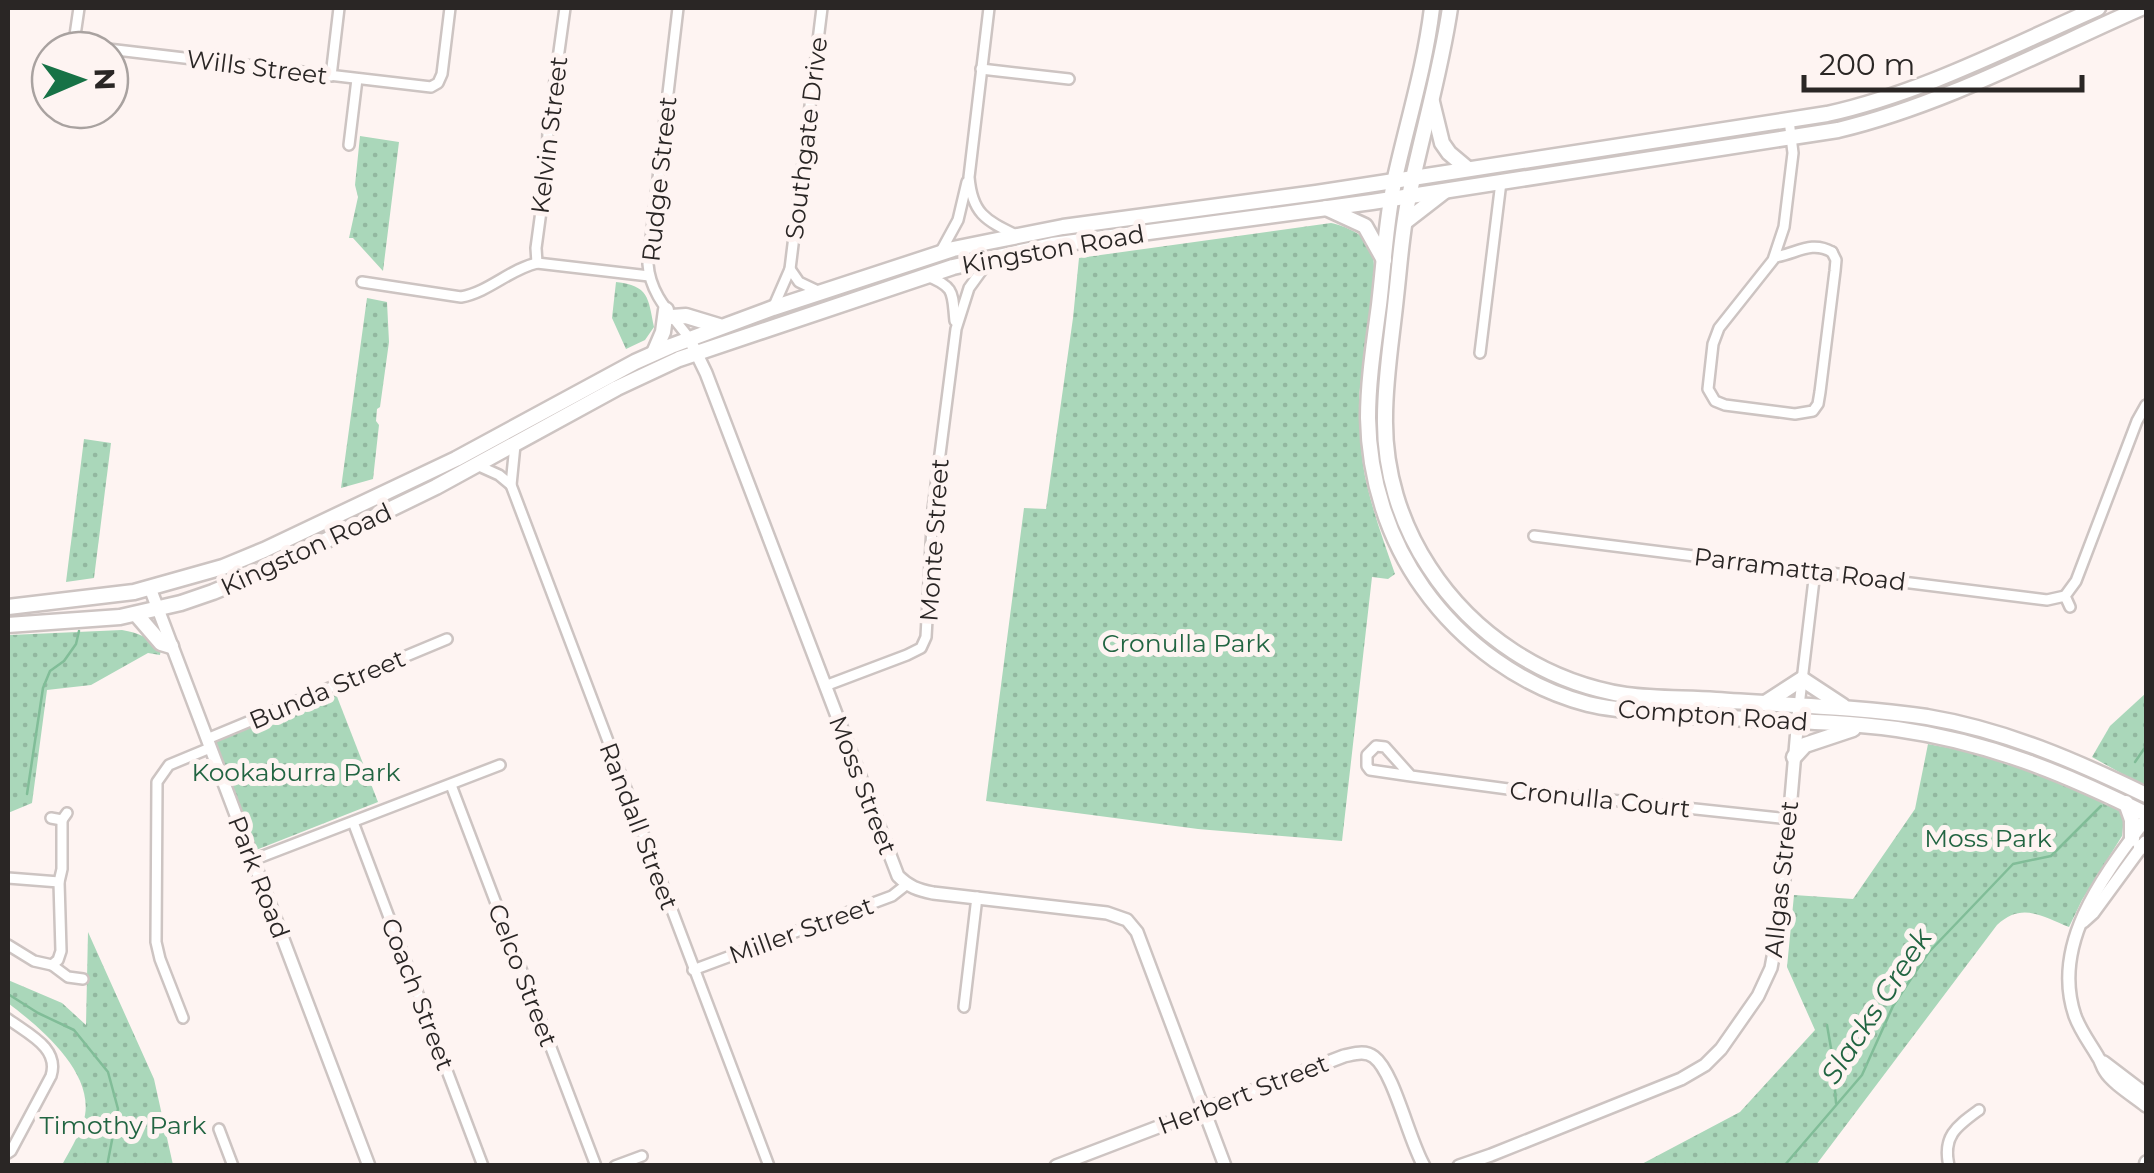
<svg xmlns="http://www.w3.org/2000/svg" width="2154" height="1173" font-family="Montserrat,sans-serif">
	<defs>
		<pattern id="grass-dots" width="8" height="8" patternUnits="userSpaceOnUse" patternTransform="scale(2.5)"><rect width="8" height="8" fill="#aad7ba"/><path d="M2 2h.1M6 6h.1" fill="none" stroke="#92b8a0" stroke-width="1.8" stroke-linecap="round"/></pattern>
	</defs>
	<rect width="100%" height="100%" fill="#fef4f2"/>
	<g fill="url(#grass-dots)">
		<polygon points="360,136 399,142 383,271 353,238 349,238 358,197 355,185"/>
		<path d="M1331,223c13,3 32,10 39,23 14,29 -12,123 -11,162 1,25 2,53 8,77 7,30 18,60 28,89l-7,5 -16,-2 -30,264 -144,-12 -212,-28 38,-293 22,1 27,-191 6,-60z"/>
		<path d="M616,282c33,4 32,15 38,45l-9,13 -19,9 -14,-31z"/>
		<polygon points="367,298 387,302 389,342 380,407 377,409 376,421 379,425 373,479 341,488"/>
		<polygon points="84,439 111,443 94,578 66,582"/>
		<path d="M122,630c17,3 26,7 39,19l-1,6 -12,-2 -57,32 -44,5 -15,113 -24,10v-162l2,-16z"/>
		<polygon points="2146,693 2146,787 2092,757 2110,726"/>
		<polygon points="336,694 378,802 256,850 213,742"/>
		<path d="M1928,744l63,12 51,15 77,38 5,9 -2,18 -40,64 -13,27c-28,-11 -47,-25 -72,-2l-181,240 -178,1 102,-54 75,-82 -28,-63 7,-72 59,4 62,-90z"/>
		<path d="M88,932l66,147 19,86h-111c7,-13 16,-28 21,-42 16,-47 -42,-95 -75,-120v-23l54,23 24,22z"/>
	</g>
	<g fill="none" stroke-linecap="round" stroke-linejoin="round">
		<g stroke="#81bd98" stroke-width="2.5">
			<polyline points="2135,762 2146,746"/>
			<polyline points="27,794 43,688 50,671 64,661 76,644 79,631"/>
			<polyline points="8,994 38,1013 74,1030 108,1072 118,1109 107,1166"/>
			<polyline points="1827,1025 1832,1054 1836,1103"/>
			<polyline points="1784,1166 1862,1075 1893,1006 1928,953 2013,864 2051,856 2101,806"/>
		</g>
		<g stroke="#cdc4c2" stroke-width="14">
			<g id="minor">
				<path d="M678,8l-30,256c2,31 24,51 41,74"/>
				<path d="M989,8l-20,169c3,36 16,43 47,58"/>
				<polyline points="74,45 431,87 438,83 442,74 450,8"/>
				<polyline points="73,49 79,8"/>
				<polyline points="981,69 1069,79"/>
				<polyline points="331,76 339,8"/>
				<polyline points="1789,120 1793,153 1784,227 1773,260 1719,328 1713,344 1708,389 1715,401 1725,405 1795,414 1813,411 1818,404 1820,392 1835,271 1836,260 1832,252"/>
				<polyline points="349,145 357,79"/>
				<polyline points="940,253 958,220 967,182"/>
				<path d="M1775,257c21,-3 36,-17 57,-5"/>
				<polyline points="537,263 536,248 547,167 548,131 565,8"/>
				<polyline points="790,269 799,282 818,291"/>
				<path d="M927,276c29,11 25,18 28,45"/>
				<path d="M362,282l99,15c28,-5 49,-28 76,-34l112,13"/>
				<polyline points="773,308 790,269 822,8"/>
				<polyline points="1480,353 1501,182"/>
				<polyline points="515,445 511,485 769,1166"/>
				<polyline points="479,466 499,475 511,485"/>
				<polyline points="1534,536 2047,600 2065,596 2070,607"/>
				<polyline points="2065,596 2076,581 2137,421 2146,405"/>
				<polyline points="825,686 907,655 921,648 926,637 933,509 956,329 969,288 990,259"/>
				<polyline points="1799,706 1815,571"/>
				<polyline points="207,739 447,639"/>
				<polyline points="1411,776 1370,770 1367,766 1367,755 1376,746 1385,747 1411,776 1508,789 1789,819"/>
				<polyline points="451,785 596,1166"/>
				<polyline points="51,818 62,820 67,813"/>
				<polyline points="353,822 483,1166"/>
				<polyline points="253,860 500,765"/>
				<polyline points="8,878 59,882"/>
				<polyline points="8,945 34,961 52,965 58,960 61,951 59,882 62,869 62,820"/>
				<polyline points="52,965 68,977 83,979"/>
				<polyline points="693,970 892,896 906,885"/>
				<polyline points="964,1007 977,897"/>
				<polyline points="183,1018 160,959 156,942 157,782 169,765 210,748"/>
				<path d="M8,1019c20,15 52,29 43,57l-40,75 -3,2"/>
				<polyline points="219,1129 233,1166"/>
				<polyline points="615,1166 642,1156"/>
				<path d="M1949,1166c-7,-30 8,-40 30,-56"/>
			</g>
		</g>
		<g stroke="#cdc4c2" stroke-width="16">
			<g id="tertiary">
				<path d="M689,338l17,35 192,503c11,11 20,14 35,17l174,20 20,7 10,12 88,234"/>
				<polyline points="150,588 369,1166"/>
				<path d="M2146,819c-41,55 -96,124 -71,197 6,16 15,27 23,41 3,4 4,10 7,14 7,12 30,26 41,35"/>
				<polyline points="2083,922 2093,913 2145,842"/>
				<polyline points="2104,1062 2146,1094"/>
				<path d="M1056,1166l288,-110c10,-2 21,-6 30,1 20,15 35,84 50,109"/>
				<polyline points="1459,1166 1491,1155 1681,1079 1705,1065 1721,1049 1758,996 1771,968 1781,914 1799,706"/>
				<polyline points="2145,1166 2146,1162"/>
			</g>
		</g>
		<g stroke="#cdc4c2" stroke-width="19">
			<g id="primary">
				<path d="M1432,8c-7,58 -24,112 -37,170 -9,41 -11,85 -16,127 -5,38 -11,76 -11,113 1,61 20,121 55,170 39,55 99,99 165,116 29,7 59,8 90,11 72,6 146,4 219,14 91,13 167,44 249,85"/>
				<path d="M1450,8c-9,62 -27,122 -40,184 -8,34 -10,70 -14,105 -4,40 -11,80 -11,120 -1,53 15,106 44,150 44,68 116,115 197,128 29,4 60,3 90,5 70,5 141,7 211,17 78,13 149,44 219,78"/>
				<polyline points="1432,102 1442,143 1449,153 1468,169"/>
				<polyline points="1326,208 1365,226 1384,260"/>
				<polyline points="1405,222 1445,191"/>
				<polyline points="672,317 686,316 719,326"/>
				<polyline points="654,353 663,332 666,310"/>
				<path d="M8,607l126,-15 89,-25 41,-17 192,-91 179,-97 36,-16 102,-38 180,-59 110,-22 253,-34 511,-79c95,-21 182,-67 271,-106"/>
				<polyline points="136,614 161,643 171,646"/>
				<path d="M8,625l112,-8 61,-14 32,-11 48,-20 175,-85 181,-99 62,-29 274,-92 99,-22 320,-43 466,-72c105,-25 205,-79 303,-122"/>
				<polyline points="1765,703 1802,679 1843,706"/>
				<polyline points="1794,757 1805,745 1853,729"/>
				<polyline points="2126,803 2132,820 2132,839"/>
				<polyline points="2141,847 2146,845"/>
			</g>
		</g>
		<use href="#minor" stroke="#fff" stroke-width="9"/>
		<use href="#tertiary" stroke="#fff" stroke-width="11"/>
		<use href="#primary" stroke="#fff" stroke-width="14"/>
	</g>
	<g text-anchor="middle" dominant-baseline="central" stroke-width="10" stroke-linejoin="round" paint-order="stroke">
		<g font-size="25" fill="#2a2625" stroke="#fef4f2">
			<text transform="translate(257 67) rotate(7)">Wills Street</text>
			<text transform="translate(549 135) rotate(-83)">Kelvin Street</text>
			<text transform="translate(806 138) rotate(-83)">Southgate Drive</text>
			<text transform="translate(659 179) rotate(-84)">Rudge Street</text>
			<text transform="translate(1053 249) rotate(-10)">Kingston Road</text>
			<text transform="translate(934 540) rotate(-86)">Monte Street</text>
			<text transform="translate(306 549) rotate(-25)">Kingston Road</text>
			<text transform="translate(1800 569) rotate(7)">Parramatta Road</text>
			<text transform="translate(327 689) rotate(-23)">Bunda Street</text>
			<text transform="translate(1713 715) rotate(4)">Compton Road</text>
			<text transform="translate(863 785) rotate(69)">Moss Street</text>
			<text transform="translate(1600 799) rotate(6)">Cronulla Court</text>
			<text transform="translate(639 826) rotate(69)">Randall Street</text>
			<text transform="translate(259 877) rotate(69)">Park Road</text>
			<text transform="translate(1781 879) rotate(-84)">Allgas Street</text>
			<text transform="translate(801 930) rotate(-20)">Miller Street</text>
			<text transform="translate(523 975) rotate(69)">Celco Street</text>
			<text transform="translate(418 994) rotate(69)">Coach Street</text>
			<text transform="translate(1243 1094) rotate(-21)">Herbert Street</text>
		</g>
		<g font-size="25" fill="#226542" stroke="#fef4f2">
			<text x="1186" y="643">Cronulla Park</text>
			<text x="296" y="772">Kookaburra Park</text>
			<text x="1988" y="838">Moss Park</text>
			<text x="123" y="1125">Timothy Park</text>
		</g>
		<g font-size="28" font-style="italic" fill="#216441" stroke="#fef4f2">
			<text transform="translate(1876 1006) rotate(-57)">Slacks Creek</text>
		</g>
	</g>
	<rect width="2154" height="1173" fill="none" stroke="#2a2625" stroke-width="20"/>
	<g transform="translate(80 80) rotate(88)"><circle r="48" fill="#fef4f2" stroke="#a9a2a0" stroke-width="2.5"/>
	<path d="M0-8L18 38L0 25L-18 38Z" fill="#177246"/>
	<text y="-15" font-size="28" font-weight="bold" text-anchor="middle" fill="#2a2625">N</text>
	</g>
	<path d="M1804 75v15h278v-15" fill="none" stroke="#2a2625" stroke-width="5"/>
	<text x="1819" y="75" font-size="30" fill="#2a2625" stroke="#fef4f2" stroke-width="8" paint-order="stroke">200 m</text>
</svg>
